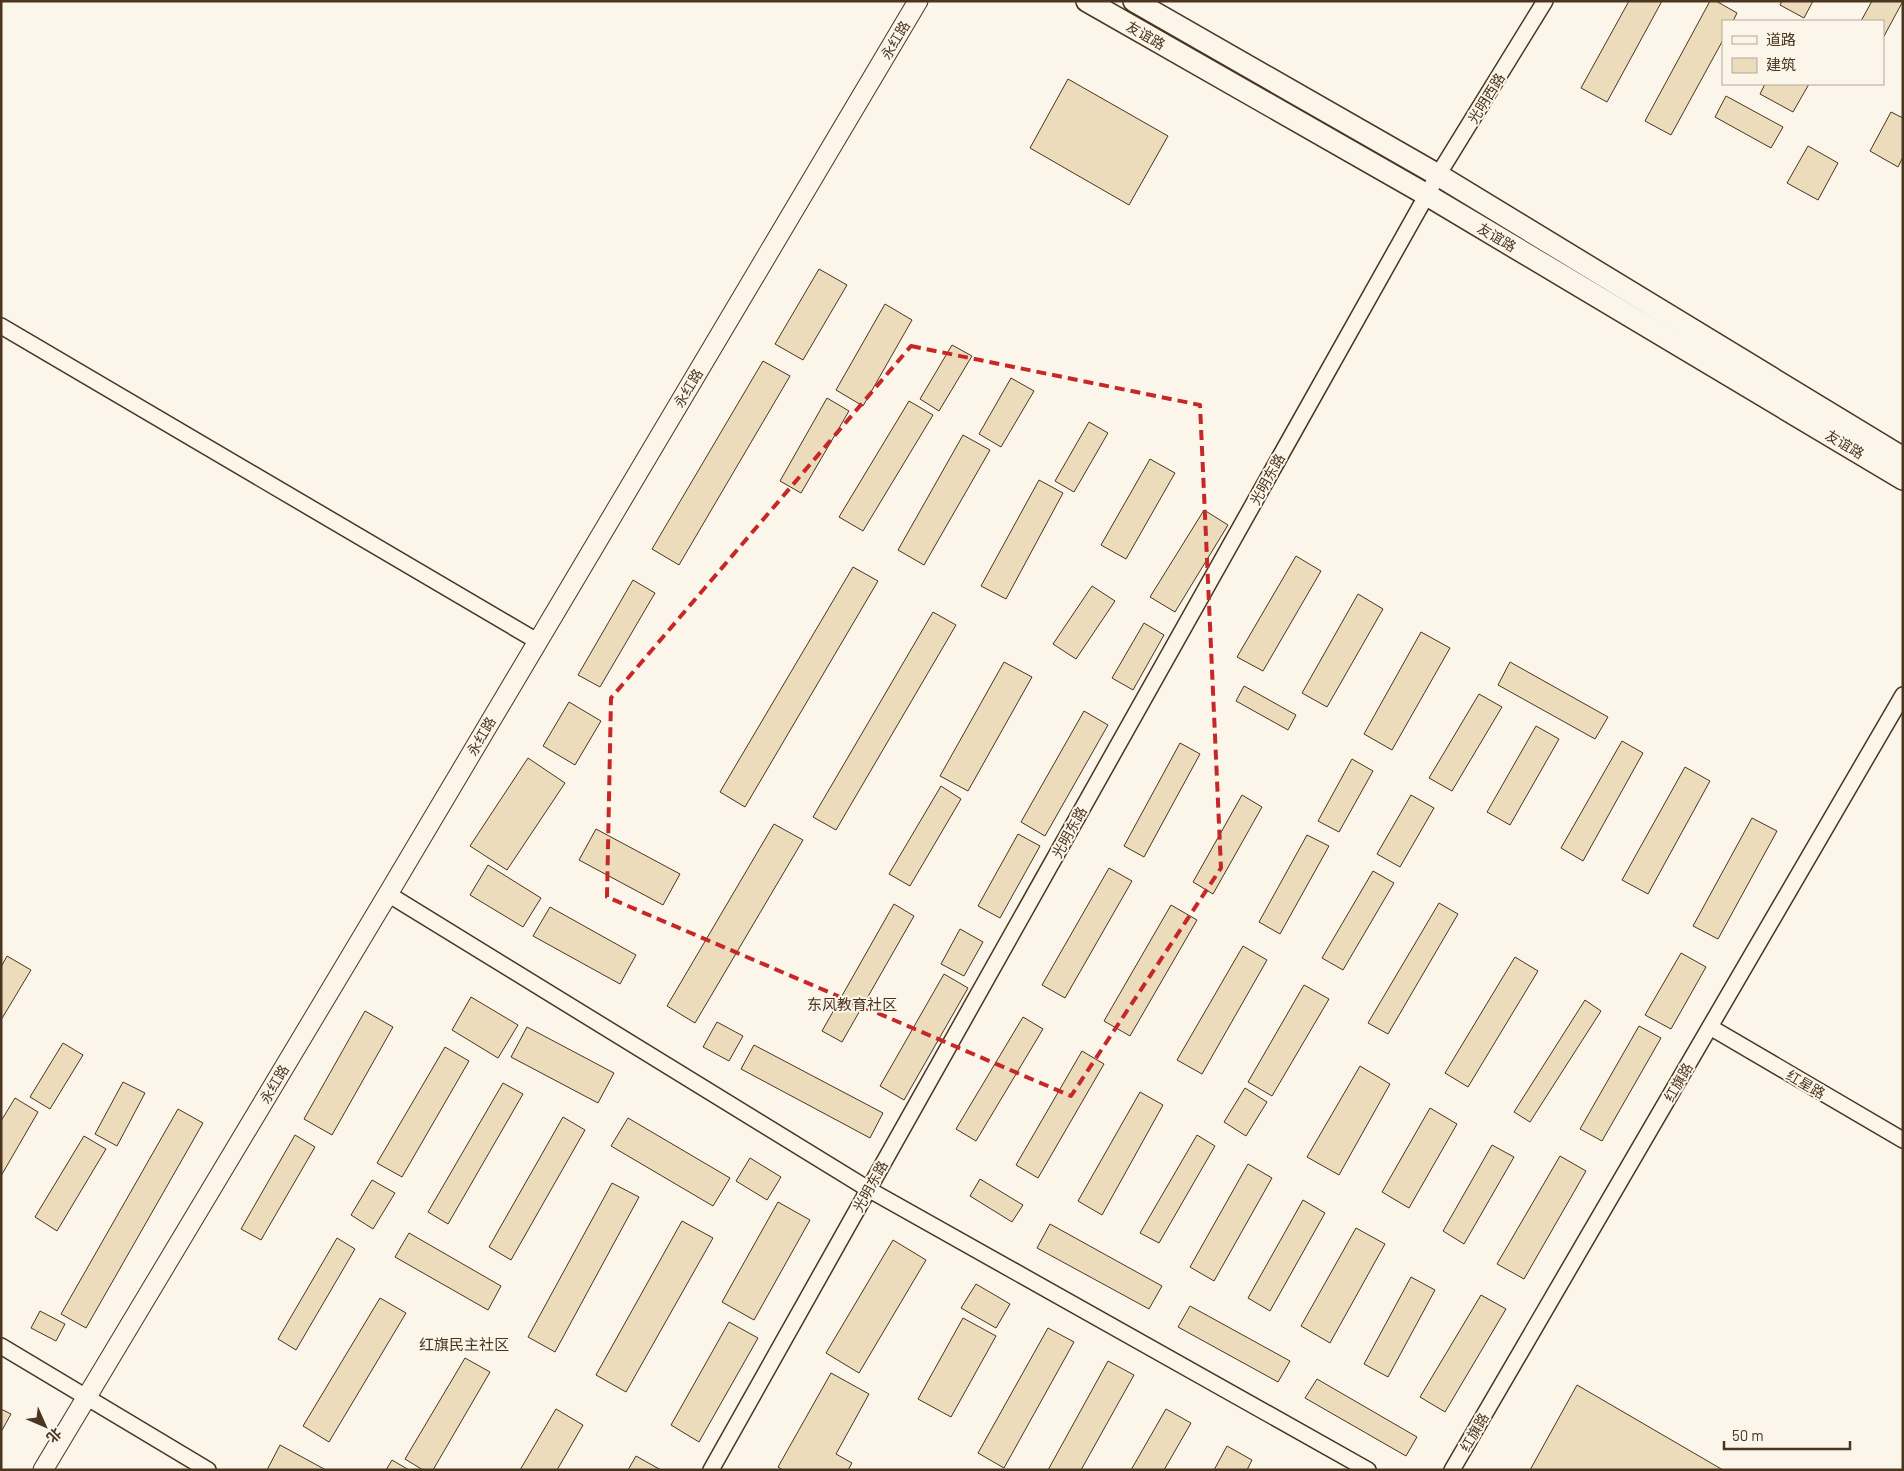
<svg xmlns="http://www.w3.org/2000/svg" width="1904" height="1471" font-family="Barlow,'Noto Sans SC',sans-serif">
	<rect width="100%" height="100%" fill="#fbf6e9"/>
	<g fill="#ecdcbc" stroke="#4a3520">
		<polygon points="1629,1 1662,1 1607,102 1581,88"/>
		<polygon points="1710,1 1716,1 1737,13 1733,21 1723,21 1723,40 1671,135 1645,121"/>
		<polygon points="1782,1 1813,1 1804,18 1780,5"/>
		<polygon points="1872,1 1903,1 1883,38 1883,21 1861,21"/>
		<polygon points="1068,79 1168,136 1129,205 1030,148"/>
		<polygon points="1765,84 1809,84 1793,112 1760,94"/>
		<polygon points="1726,96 1783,127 1771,148 1715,117"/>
		<polygon points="1891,112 1903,118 1903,157 1898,167 1870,151"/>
		<polygon points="1808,146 1838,163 1818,200 1787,183"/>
		<polygon points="819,269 847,285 803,360 775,344"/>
		<polygon points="885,304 912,320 863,406 836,390"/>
		<polygon points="952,345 972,356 939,411 920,399"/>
		<polygon points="763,361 790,376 679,565 652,549"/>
		<polygon points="1011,378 1034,391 1001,447 979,434"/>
		<polygon points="827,398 849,411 801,493 780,481"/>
		<polygon points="909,401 933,415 863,531 839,517"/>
		<polygon points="1089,422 1108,433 1074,492 1055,481"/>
		<polygon points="963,435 990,450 924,565 898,550"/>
		<polygon points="1150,459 1175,473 1126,559 1101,545"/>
		<polygon points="1039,480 1063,493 1006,599 981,586"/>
		<polygon points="1204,510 1228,525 1175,612 1150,597"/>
		<polygon points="1296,556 1321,571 1263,671 1237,657"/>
		<polygon points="853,567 878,581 745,807 720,792"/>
		<polygon points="633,580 655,593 600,687 578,675"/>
		<polygon points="1092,586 1115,601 1076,659 1053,644"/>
		<polygon points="1358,594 1383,609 1327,707 1302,693"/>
		<polygon points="933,612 956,625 836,830 813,817"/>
		<polygon points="1144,623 1164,635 1133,690 1112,678"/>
		<polygon points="1421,632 1450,648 1392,750 1364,734"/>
		<polygon points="1004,662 1032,677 968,791 940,776"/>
		<polygon points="1510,662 1608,717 1595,739 1498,685"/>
		<polygon points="1244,686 1296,715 1288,730 1236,701"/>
		<polygon points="1479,694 1502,707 1452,791 1429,778"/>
		<polygon points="569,702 601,721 575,765 543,746"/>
		<polygon points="1084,711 1108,725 1045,836 1021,822"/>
		<polygon points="1536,726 1559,739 1510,825 1487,812"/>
		<polygon points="1622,741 1643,753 1583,861 1561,848"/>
		<polygon points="1180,743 1200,754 1144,857 1124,846"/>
		<polygon points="528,758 565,783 507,870 470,846"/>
		<polygon points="1352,759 1373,771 1339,832 1318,821"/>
		<polygon points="1685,767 1710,781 1648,894 1622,880"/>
		<polygon points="941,786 961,799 910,886 889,874"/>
		<polygon points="1242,795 1262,807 1213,894 1193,882"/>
		<polygon points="1411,795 1434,808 1400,867 1377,854"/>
		<polygon points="1752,818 1777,831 1718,939 1693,926"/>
		<polygon points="774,824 803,840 695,1023 667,1006"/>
		<polygon points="596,829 680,874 663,905 579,860"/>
		<polygon points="1018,834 1040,846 1000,918 978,906"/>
		<polygon points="1307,835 1329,846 1280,934 1259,922"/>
		<polygon points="488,865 541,898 523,927 470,895"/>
		<polygon points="1109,868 1132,881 1065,998 1042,985"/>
		<polygon points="1373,871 1394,883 1343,970 1322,958"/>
		<polygon points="1439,903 1458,914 1388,1034 1368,1023"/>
		<polygon points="894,904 914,916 842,1042 822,1031"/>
		<polygon points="1171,905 1197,920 1130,1036 1104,1021"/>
		<polygon points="550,907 636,955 620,984 533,936"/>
		<polygon points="960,929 983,942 964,976 941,964"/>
		<polygon points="1243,946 1267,960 1202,1074 1177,1060"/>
		<polygon points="1681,953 1706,967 1671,1029 1645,1015"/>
		<polygon points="7,956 31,970 1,1020 1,967"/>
		<polygon points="1515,957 1538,971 1468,1087 1445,1073"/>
		<polygon points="944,974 968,988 904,1100 880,1086"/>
		<polygon points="1304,985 1329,999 1272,1096 1248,1082"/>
		<polygon points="471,997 518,1025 498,1058 452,1030"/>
		<polygon points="1585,1000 1601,1011 1530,1122 1514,1112"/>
		<polygon points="365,1011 393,1027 332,1135 304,1119"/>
		<polygon points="1023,1017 1043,1029 976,1141 956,1129"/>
		<polygon points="717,1022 743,1036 729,1061 703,1047"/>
		<polygon points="1639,1026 1661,1038 1602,1141 1580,1129"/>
		<polygon points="527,1027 614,1073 598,1103 511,1057"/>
		<polygon points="63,1043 83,1055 50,1109 30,1097"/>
		<polygon points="754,1045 883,1113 870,1138 741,1069"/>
		<polygon points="445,1047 469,1061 402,1177 377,1163"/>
		<polygon points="1082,1051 1104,1064 1038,1178 1016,1165"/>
		<polygon points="1360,1066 1390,1084 1339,1175 1307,1157"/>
		<polygon points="123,1082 145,1093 117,1146 95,1134"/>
		<polygon points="503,1083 523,1094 448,1224 428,1212"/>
		<polygon points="1245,1088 1267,1102 1246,1136 1224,1122"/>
		<polygon points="1140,1092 1163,1105 1102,1215 1078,1201"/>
		<polygon points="15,1098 38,1112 1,1176 1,1121"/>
		<polygon points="1430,1108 1457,1124 1409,1208 1382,1192"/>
		<polygon points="178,1109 203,1123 86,1328 61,1314"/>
		<polygon points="563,1117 585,1130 511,1260 489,1247"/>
		<polygon points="628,1118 730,1178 713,1206 611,1146"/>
		<polygon points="295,1135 315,1147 261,1240 241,1229"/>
		<polygon points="1197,1135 1215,1146 1159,1243 1140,1233"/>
		<polygon points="84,1136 106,1149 57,1231 35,1217"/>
		<polygon points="1492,1145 1514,1157 1464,1244 1443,1231"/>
		<polygon points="1560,1156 1586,1171 1524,1279 1497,1264"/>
		<polygon points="750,1158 781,1177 767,1200 736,1181"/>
		<polygon points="1248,1164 1272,1178 1214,1281 1190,1267"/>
		<polygon points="980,1179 1023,1205 1012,1222 970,1196"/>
		<polygon points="372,1180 395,1193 373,1229 351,1215"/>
		<polygon points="612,1183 639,1197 555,1352 528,1337"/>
		<polygon points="1303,1200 1325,1213 1270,1311 1248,1298"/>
		<polygon points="778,1202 810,1220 754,1320 722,1302"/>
		<polygon points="682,1221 713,1238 626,1392 596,1375"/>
		<polygon points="1050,1224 1162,1286 1149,1309 1037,1248"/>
		<polygon points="1356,1228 1385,1244 1330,1343 1301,1326"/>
		<polygon points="409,1233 501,1286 488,1310 395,1257"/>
		<polygon points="337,1238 355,1249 296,1350 278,1339"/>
		<polygon points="893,1240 926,1260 859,1373 826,1353"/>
		<polygon points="1411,1277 1435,1290 1388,1377 1364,1364"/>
		<polygon points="976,1284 1010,1304 996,1328 961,1308"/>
		<polygon points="1481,1295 1506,1309 1445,1412 1420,1397"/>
		<polygon points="380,1298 406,1313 329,1442 303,1426"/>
		<polygon points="1190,1306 1290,1361 1278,1382 1178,1327"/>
		<polygon points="40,1311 65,1324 56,1341 31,1328"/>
		<polygon points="963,1318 996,1336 951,1417 918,1399"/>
		<polygon points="729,1322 758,1338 699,1442 671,1425"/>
		<polygon points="1048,1328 1074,1342 1004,1468 978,1453"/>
		<polygon points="465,1358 490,1372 433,1470 423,1470 405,1459"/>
		<polygon points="1108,1361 1134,1375 1081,1470 1048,1470"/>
		<polygon points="831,1373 869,1394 836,1454 852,1463 848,1470 783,1470 778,1467"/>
		<polygon points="1317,1379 1417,1437 1406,1456 1305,1398"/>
		<polygon points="1577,1385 1723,1470 1530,1470"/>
		<polygon points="1,1409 11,1414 1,1432"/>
		<polygon points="556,1409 583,1425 557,1470 520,1470"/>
		<polygon points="1166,1409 1191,1423 1164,1470 1131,1470"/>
		<polygon points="280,1445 326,1470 267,1470"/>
		<polygon points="1227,1446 1252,1460 1247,1470 1214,1470"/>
		<polygon points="636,1456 661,1470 628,1470"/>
		<polygon points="392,1460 409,1470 386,1470"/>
	</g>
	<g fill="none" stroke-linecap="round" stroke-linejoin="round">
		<g stroke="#4a3520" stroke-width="18">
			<g id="minor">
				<polyline points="1,326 537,641"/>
				<polyline points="388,894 868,1189 1368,1470"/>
				<polyline points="1710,1027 1903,1140"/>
				<polyline points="1,1346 208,1470"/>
				<polyline points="711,1470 1438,175 1545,1"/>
				<polyline points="1452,1470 1903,695"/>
			</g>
		</g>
		<g stroke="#4a3520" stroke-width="21">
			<polyline id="tertiary" points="43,1470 388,894 918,1"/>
		</g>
		<g stroke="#4a3520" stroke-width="24">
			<g id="secondary">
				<polyline points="1087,1 1427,195 1903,479"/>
				<polyline points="1134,1 1438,175 1903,458"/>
			</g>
		</g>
		<use href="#minor" stroke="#fbf6e9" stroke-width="15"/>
		<use href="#tertiary" stroke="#fbf6e9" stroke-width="19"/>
		<use href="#secondary" stroke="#fbf6e9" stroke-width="21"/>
	</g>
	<path fill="none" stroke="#c62828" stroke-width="4" stroke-dasharray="10 6" stroke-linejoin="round" d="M911,346l289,59 21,463 -150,228 -464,-199 4,-199z"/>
	<g text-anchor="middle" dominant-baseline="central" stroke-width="4" stroke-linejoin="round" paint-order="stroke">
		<g font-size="14" fill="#4a3520" stroke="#fbf6e9">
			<text transform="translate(1146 35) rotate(30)">友谊路</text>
			<text transform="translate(895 40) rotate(-59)">永红路</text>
			<text transform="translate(1486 98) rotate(-58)">光明西路</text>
			<text transform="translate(1497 237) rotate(31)">友谊路</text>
			<text transform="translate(688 388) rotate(-59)">永红路</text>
			<text transform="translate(1845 444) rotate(31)">友谊路</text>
			<text transform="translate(1267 479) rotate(-61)">光明东路</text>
			<text transform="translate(481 736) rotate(-60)">永红路</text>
			<text transform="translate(1069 832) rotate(-61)">光明东路</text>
			<text transform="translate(1678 1082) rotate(-60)">红旗路</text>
			<text transform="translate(274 1084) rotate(-59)">永红路</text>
			<text transform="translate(1806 1084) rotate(30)">红星路</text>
			<text transform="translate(870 1186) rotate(-61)">光明东路</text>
			<text transform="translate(1474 1432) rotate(-60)">红旗路</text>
		</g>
		<g font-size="15" fill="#4a3520" stroke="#fbf6e9">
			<text x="852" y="1004">东风教育社区</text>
			<text x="464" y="1344">红旗民主社区</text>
		</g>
	</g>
	<rect width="1904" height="1471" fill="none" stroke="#4a3520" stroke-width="5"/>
	<rect x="1722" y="20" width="162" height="65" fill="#fbf6e9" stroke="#b4a999"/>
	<rect x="1732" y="36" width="25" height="8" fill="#fbf6e9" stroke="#b4a999"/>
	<text x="1766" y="45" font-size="15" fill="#4a3520">道路</text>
	<rect x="1732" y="58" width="25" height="15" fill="#ecdcbc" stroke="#b4a999"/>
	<text x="1766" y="70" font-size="15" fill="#4a3520">建筑</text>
	<g transform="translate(45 1426) rotate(135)" stroke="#fbf6e9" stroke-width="4" paint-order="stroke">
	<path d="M0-4L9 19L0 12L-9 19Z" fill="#4a3520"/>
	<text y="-8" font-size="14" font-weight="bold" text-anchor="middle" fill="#4a3520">北</text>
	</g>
	<path d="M1724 1441v8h126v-8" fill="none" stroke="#4a3520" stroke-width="2.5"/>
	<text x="1732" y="1441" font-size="15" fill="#4a3520" stroke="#fbf6e9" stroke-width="4" paint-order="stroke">50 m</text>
</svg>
